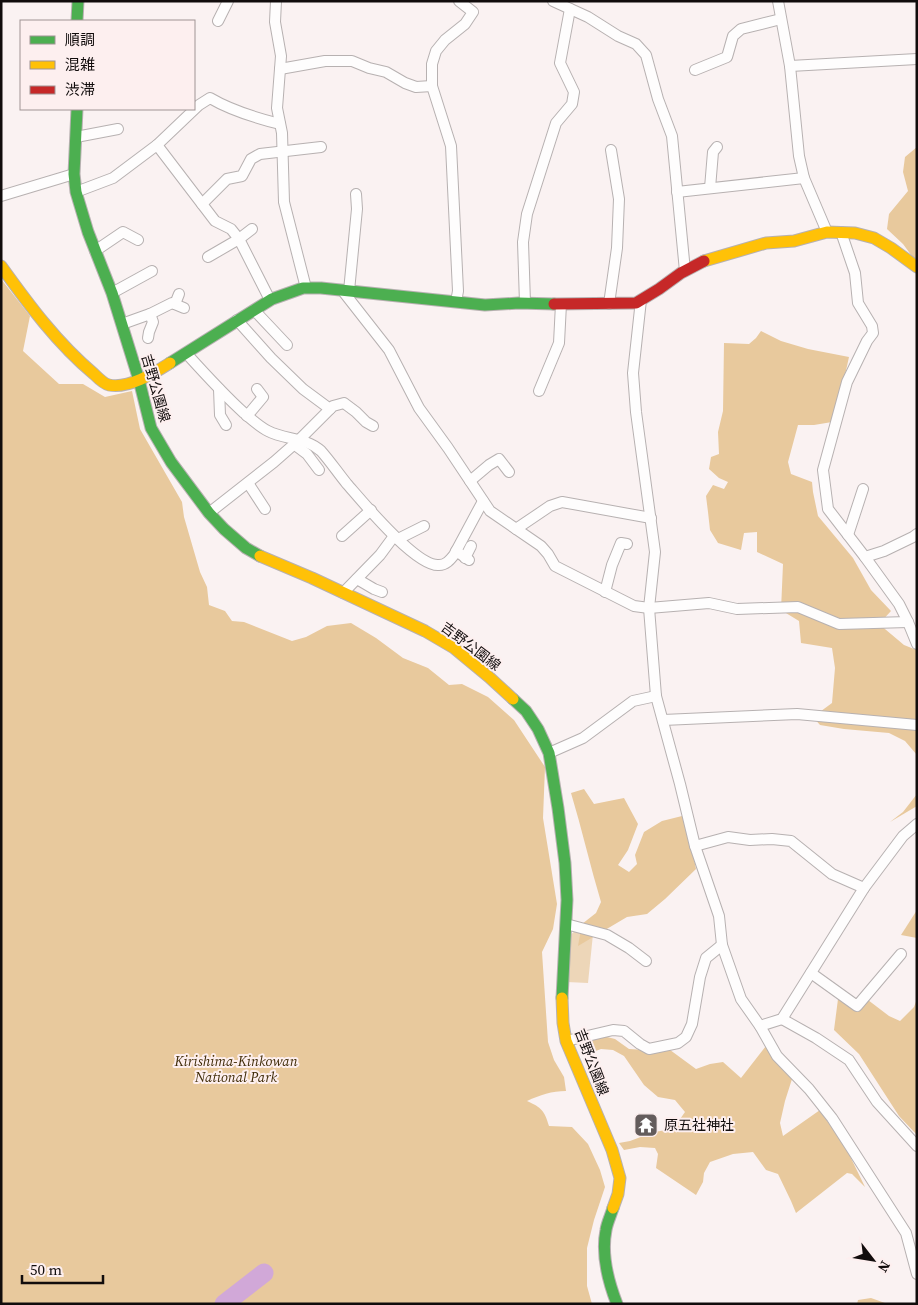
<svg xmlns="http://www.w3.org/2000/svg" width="918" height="1305" font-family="'Source Serif 4','Noto Sans JP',serif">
	<rect width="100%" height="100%" fill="#faf2f2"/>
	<polygon fill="#edd6b8" points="578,929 593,934 588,983 567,982 570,935"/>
	<g fill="#e8c99d">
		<polygon points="917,147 917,263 903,244 887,229 889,214 908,191 903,172 905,157"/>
		<path d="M1,279l29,37 -7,35 36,33h24l22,13 27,-6 8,38 42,73 2,15 16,55 7,15 2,18 16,6 7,10 12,1 48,19 14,-4 21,-11 24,-3 25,15 27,20 25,10 21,17 13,-1 26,13 26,23 31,47 -2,51 14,86 -4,25 -11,23 6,90 6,18 10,17 2,14c-14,0 -26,4 -39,10 15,7 17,9 22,25l23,1 16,17 12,26 5,17 -11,33 -7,28v38l5,18h-591z"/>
		<polygon points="761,331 781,341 808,349 849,357 841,393 832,422 814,425 798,425 788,462 791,474 812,482 813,492 818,516 853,558 871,590 891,611 879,624 904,645 914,649 916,639 915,625 917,625 917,755 905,741 889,733 844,729 820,725 813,717 832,703 835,668 832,648 801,643 799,621 781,610 783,564 757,552 757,532 744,533 741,550 718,543 710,530 708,512 706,496 713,485 724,489 728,482 719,478 709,469 711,457 719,454 718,432 723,411 724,343 749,344 756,338"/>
		<path d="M584,789l10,15 30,-6 14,26 -10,26 -10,15 11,7 8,-8 -2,-9 9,-23 18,-11 24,-6 10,54 -31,30 -18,15 -20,3 -49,29 4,-22 14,-11 5,-11c-11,-36 -19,-73 -30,-109z"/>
		<polygon points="917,794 917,806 890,822 903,812"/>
		<polygon points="917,910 917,938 901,935"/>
		<polygon points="838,999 858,1012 868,1000 889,1016 900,1021 914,1007 917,999 917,1135 899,1116 859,1054 834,1030"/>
		<polygon points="603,1036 615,1039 629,1049 646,1050 666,1047 696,1069 710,1064 723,1062 741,1078 766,1046 792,1079 785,1101 780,1123 783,1136 820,1110 848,1152 865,1187 852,1174 847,1173 796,1213 791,1201 778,1174 766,1170 753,1152 733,1154 710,1162 704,1173 703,1182 696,1195 656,1168 658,1154 655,1148 640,1147 624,1150 619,1143 630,1141 654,1132 673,1129 685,1112 675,1100 658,1097 644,1085 624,1056 613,1050 601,1049 585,1055 578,1045"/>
		<polygon points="871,1298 885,1303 885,1304 857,1304 858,1300"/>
	</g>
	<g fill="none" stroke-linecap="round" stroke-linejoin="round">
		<polyline stroke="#d1a8d8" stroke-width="19" points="224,1304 264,1273"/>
		<g stroke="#b7b1b1" stroke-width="12">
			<g id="street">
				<polyline points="276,1 275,22 281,56 277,108 282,133 284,202 306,288"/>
				<polyline points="553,1 588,17 618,36 636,44 646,55 658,99 672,136 685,271"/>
				<polyline points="778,1 790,66 799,156 804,178 827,232"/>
				<polyline points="218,21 228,1"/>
				<polyline points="790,66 917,59"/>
				<polyline points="280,69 325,61 352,61 369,68 386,72 405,83 416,87 432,86"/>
				<polyline points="695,70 727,57 733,36 741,29 781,19"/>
				<polyline points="76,137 118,129"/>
				<polyline points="157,145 215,221 231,229 239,239 270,300"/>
				<polyline points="710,188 713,152 717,147"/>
				<path d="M76,192l37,-14 44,-33 42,-40 11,-7c22,13 46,20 70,26"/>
				<polyline points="677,192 804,178"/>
				<polyline points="1,196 74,174"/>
				<polyline points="202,204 227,179 242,176 251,159 260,154 321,147"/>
				<polyline points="841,232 855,273 858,303 872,326 873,333 867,341 847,382 823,470 828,509 865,557 884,551 913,537 917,534"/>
				<polyline points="95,251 123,232 138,240"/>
				<polyline points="208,257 239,239 252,229"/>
				<polyline points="342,290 389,350 419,408 448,448 490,511 541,546 548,554 555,566 634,606 649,608 709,603 737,609 798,607 839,624 908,622"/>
				<polyline points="349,291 357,209 356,194"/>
				<polyline points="112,293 152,271"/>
				<polyline points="641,300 633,373 636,412 655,552 649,608 656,696 680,784 695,846 719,916 722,945 741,999 760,1026 777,1056 809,1089 832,1118 906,1233 917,1274"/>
				<polyline points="456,302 458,291 451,146 432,86 432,64 436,51 445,40 465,24 473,12 459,1"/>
				<polyline points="525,303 523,242 527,214 556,123 572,104 574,92 560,63 570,9"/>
				<polyline points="175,304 179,294"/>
				<polyline points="609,304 617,248 619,199 611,150"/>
				<polyline points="254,310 287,345"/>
				<polyline points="237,320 271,358 303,389 330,409"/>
				<polyline points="122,324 150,314 172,303 184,308"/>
				<polyline points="148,338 149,332 153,322 150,314"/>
				<path d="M186,353c19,21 37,41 58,60 7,6 16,14 24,18 17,9 38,6 53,20 9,10 17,22 26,33 15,17 69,83 92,81 7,0 11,-5 15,-10l29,-54"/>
				<polyline points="219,389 220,415 226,425"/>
				<polyline points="539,391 559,343 561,304"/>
				<polyline points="247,416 263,397 257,389"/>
				<polyline points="295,445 307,454 319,470"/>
				<polyline points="470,481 489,465 499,459 509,472"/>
				<polyline points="248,483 265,509"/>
				<polyline points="209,513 274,462 299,440 333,406 344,403 356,412 366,422 373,426"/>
				<polyline points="516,529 550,506 562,502 651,518"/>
				<polyline points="848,535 863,489"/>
				<polyline points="342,536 371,510"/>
				<polyline points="398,539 424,526"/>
				<polyline points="456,551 469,560"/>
				<polyline points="865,557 899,604 908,622 917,644"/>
				<polyline points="465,558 471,546"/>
				<polyline points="357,579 374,589 382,592"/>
				<polyline points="605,592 612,565 621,543 627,544"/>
				<polyline points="343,593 380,555 394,536"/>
				<polyline points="663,720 797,714 917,725"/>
				<polyline points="549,753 583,738 633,701 656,696"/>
				<polyline points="695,846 728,837 750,840 772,839 791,841 832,874 864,888"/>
				<polyline points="566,924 607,935 629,948 646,961"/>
				<polyline points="811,973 857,1006 901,954"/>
				<polyline points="782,1019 816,1038 849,1060 877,1102 917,1146"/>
				<polyline points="760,1026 782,1019 864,888 903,836 917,824"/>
				<polyline points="566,1041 613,1030 624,1031 640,1044 649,1049 678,1043 686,1037 692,1024 700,977 706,958 722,945"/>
			</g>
		</g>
		<g stroke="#b7b1b1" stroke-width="13">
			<g id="fast">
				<polyline points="77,21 78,1"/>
				<polyline points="77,109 74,174 76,192 88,232 112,293 139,380 151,428 171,462 209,513 224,529 246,548 260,556"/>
				<polyline points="170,363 272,299 303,288 321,288 485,305 519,303 554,304"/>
				<polyline points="513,699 526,711 538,729 549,753 558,808 565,863 567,900 562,998"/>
				<path d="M613,1208c-2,7 -6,15 -7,22 -5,25 2,51 11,74"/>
			</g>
		</g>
		<g stroke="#b7b1b1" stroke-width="13">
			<g id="slow">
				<polyline points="704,261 766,243 794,241 827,232 855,233 874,238 891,248 917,267"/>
				<path d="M1,266c28,39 56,77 93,108 4,4 10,10 15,11 20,4 45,-12 61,-22"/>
				<polyline points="260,556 312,578 425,631 454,648 489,677 513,699"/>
				<polyline points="562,998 563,1023 566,1041 612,1150 620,1178 618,1194 613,1208"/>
			</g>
		</g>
		<g stroke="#b7b1b1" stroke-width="13">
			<polyline id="jam" points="554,304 636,303 659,289 681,273 704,261"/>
		</g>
		<use href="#street" stroke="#fefdfd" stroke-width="10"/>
		<use href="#fast" stroke="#4caf50" stroke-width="11"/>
		<use href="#slow" stroke="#ffc107" stroke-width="11"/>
		<use href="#jam" stroke="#c62828" stroke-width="11"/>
	</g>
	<defs>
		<g id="temple-square" transform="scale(1.25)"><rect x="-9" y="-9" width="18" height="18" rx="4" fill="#635c5c" stroke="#fdefef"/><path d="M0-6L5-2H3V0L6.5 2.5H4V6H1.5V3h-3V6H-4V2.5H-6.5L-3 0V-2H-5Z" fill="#fff"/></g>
	</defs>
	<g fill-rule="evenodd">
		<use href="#temple-square" x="646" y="1125"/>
	</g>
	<g text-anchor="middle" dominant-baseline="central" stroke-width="4" stroke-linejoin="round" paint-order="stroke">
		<g font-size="14" fill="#110c0c" stroke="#fdefef">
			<text transform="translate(156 388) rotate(74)">吉野公園線</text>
			<text transform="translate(471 646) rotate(37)">吉野公園線</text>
			<text transform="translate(592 1062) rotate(69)">吉野公園線</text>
		</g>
		<g font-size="14" font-style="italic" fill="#3f2b07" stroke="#fdefef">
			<text x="236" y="1061">Kirishima-Kinkowan<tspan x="236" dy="16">National Park</tspan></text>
		</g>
		<g font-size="14" fill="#110c0c" stroke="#fdefef" text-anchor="start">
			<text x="664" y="1125">原五社神社</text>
		</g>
	</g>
	<rect width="918" height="1305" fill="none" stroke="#110c0c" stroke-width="5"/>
	<rect x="20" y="20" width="175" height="90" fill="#fdefef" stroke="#9f9494"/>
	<rect x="30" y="36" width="25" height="8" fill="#4caf50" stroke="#9f9494"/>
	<text x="65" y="45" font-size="15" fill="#110c0c">順調</text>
	<rect x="30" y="61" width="25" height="8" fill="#ffc107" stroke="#9f9494"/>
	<text x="65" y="70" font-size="15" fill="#110c0c">混雑</text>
	<rect x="30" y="86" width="25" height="8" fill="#c62828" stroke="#9f9494"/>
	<text x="65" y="95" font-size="15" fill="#110c0c">渋滞</text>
	<g transform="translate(873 1260) rotate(121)" stroke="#fdefef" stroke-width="4" paint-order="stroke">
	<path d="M0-4L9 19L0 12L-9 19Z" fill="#110c0c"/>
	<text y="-8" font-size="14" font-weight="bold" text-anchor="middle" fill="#110c0c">N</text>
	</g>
	<path d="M22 1275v8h81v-8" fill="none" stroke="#110c0c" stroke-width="2.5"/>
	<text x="30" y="1275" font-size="15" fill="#110c0c" stroke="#fdefef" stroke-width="4" paint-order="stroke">50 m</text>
</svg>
